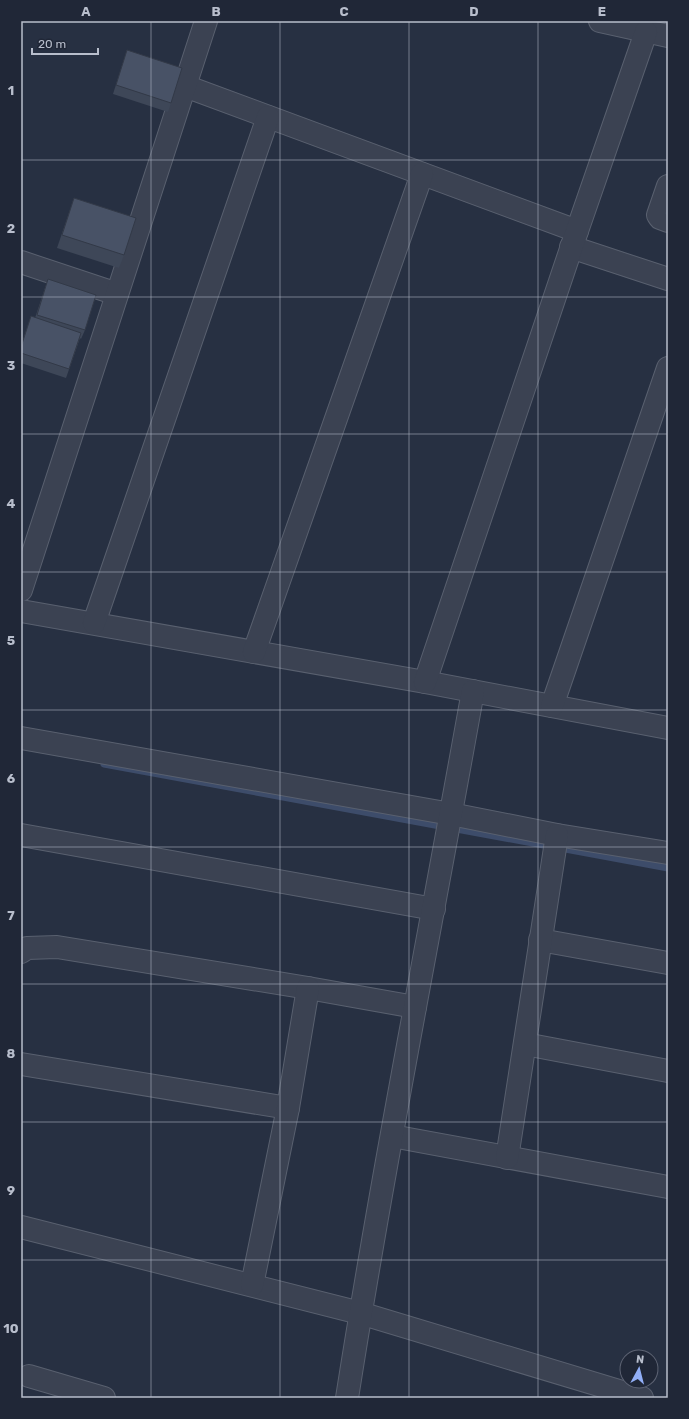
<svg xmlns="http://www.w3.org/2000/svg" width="689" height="1419" font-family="Rubik,sans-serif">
	<rect width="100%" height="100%" fill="#273042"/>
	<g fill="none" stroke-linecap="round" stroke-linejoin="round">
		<polyline stroke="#3d4c6a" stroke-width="7" points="104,764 668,868"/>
		<g stroke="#59606f" stroke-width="24">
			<g id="minor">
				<polyline points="600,21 668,36"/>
				<polyline points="185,86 577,231"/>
				<polyline points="668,186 658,215 660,218 668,221"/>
				<polyline points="571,247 668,279"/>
				<polyline points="21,262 117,294"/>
				<polyline points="21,590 206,21"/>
				<polyline points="21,611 425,682 668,728"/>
				<polyline points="94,623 268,117"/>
				<polyline points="254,652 422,174"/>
				<polyline points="425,682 577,231 646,32"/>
				<polyline points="552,706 668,368"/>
				<polyline points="21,738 451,814 557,835 668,853"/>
				<polyline points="21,835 434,909"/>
				<polyline points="540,940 668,963"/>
				<polyline points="21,952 27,948 57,947 308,988 415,1007"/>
				<polyline points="525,1044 668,1071"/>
				<polyline points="21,1064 288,1108"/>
				<polyline points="392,1136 668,1187"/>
				<polyline points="507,1158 557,835"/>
				<polyline points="21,1227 360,1313 642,1398"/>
				<polyline points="252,1285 288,1108 308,988"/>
				<polyline points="29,1376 104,1398"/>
				<path d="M347,1398c37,-236 84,-471 126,-707"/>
			</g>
		</g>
		<use href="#minor" stroke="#3b4252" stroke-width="22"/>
	</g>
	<g fill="#3e4758">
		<polygon points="127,50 171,103 168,112 113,94"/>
		<polygon points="74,198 124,255 119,268 57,248"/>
		<polygon points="668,206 668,215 665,214"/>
		<polygon points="48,279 85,330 81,339 80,338 66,378 21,363 21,346 31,316 35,318"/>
	</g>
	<g fill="#485266" stroke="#323947">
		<polygon points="127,50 182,68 171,103 116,85"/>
		<polygon points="74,198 136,218 124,255 62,235"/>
		<polygon points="48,279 96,295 85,330 37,315"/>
		<polygon points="31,316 81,333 69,369 21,353 21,347"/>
	</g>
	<path fill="none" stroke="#b8becc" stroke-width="1" stroke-opacity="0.55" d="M151,21v1377M280,21v1377M409,21v1377M538,21v1377M21,160h647M21,297h647M21,434h647M21,572h647M21,710h647M21,847h647M21,984h647M21,1122h647M21,1260h647"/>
	<rect width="689" height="1419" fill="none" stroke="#202737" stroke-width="44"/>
	<g transform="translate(639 1369) rotate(7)"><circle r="19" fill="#202737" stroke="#5d6373"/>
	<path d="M0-3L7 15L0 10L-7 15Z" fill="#92aff7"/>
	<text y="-6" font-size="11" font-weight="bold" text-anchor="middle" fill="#b8becc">N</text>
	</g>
	<path d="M32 48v6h66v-6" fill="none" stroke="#b8becc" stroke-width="2"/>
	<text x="38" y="48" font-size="12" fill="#b8becc" stroke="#202737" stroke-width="3" paint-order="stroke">20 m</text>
	<rect x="22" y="22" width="645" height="1375" fill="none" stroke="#b8becc" stroke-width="1.5"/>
	<g font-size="13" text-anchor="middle" font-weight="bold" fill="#b8becc">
		<text x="86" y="16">A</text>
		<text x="216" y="16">B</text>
		<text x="344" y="16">C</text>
		<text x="474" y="16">D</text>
		<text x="602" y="16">E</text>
		<text x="11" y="95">1</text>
		<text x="11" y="233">2</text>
		<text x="11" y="370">3</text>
		<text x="11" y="508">4</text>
		<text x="11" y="645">5</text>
		<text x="11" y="783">6</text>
		<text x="11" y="920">7</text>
		<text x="11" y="1058">8</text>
		<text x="11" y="1195">9</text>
		<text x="11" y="1333">10</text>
	</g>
</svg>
